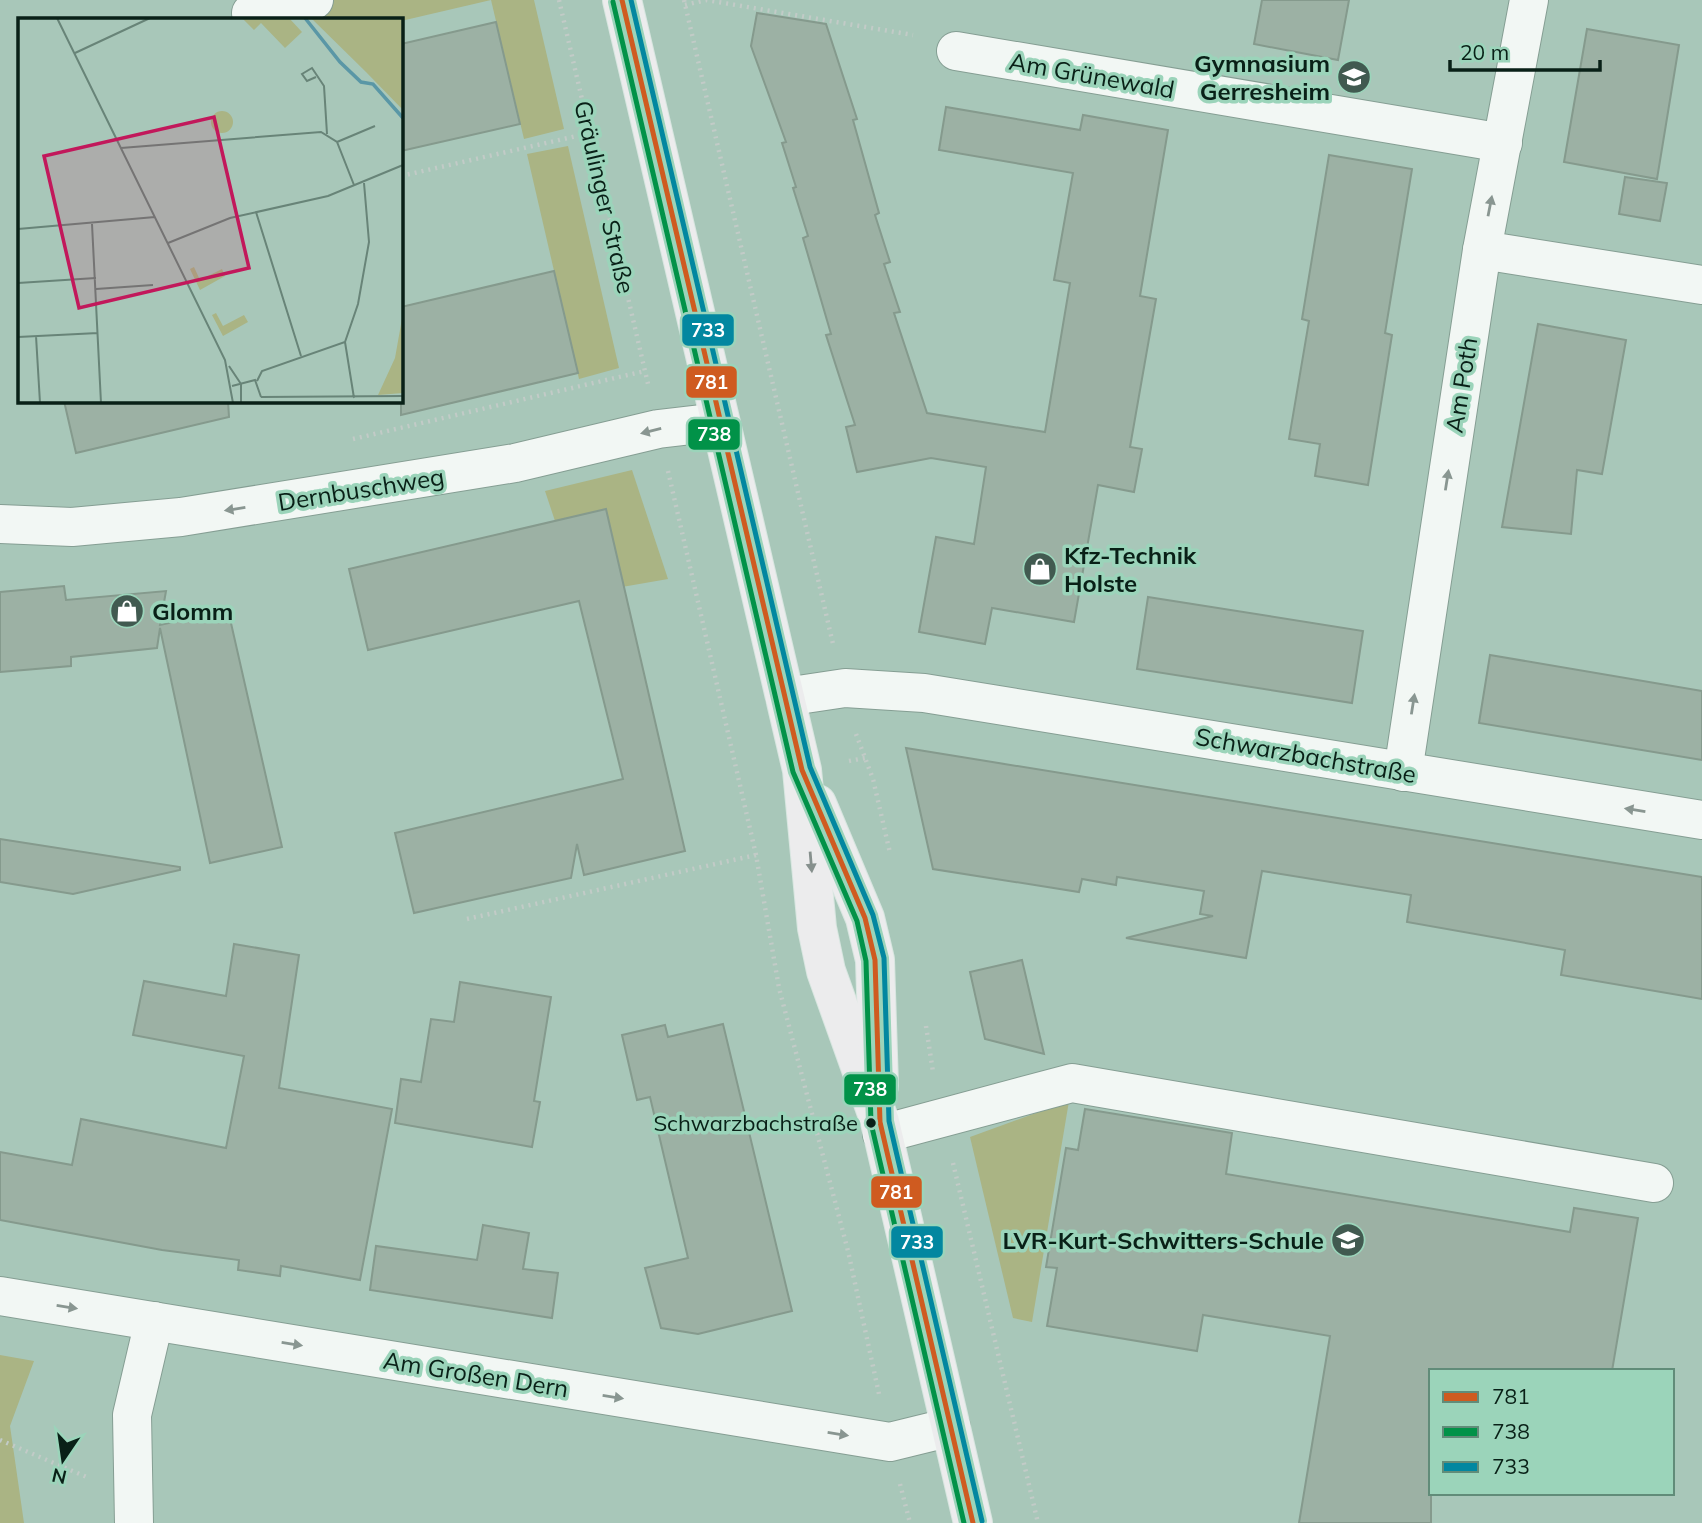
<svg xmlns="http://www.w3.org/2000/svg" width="1702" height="1523" font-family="Mulish,sans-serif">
	<rect width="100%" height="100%" fill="#a8c7b9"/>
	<g fill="#aab484">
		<polygon points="248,0 491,0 401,21 253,19"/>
		<polygon points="491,0 534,0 564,129 524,139"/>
		<polygon points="568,146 619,368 579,379 527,154"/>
		<polygon points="632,470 668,579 622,587 555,521 545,491"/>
		<polygon points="1069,1101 1032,1322 1013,1318 970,1137"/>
		<polygon points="0,1355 34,1361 10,1426 24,1523 0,1523"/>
	</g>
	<g fill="#9cb1a4" stroke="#859a8d" stroke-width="2">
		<polygon points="1262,0 1349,0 1338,60 1254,44"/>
		<polygon points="757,13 826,24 857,119 853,120 879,213 875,215 890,262 884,264 900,312 894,313 927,413 1045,432 1070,283 1054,280 1073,173 939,150 946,107 1080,130 1083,115 1168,130 1140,296 1156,299 1130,447 1142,449 1134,492 1098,485 1074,622 992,608 985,644 919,632 936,537 974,544 986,467 931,458 857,472 846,427 855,425 826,335 831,334 803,238 808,236 793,188 796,187 782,143 786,142 751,46"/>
		<polygon points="496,22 520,124 401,151 401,44"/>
		<polygon points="1587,29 1679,45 1657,179 1564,162"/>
		<polygon points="1329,155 1412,169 1385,333 1392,335 1368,485 1315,476 1320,444 1289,439 1309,321 1302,319"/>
		<polygon points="1625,177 1667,183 1660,221 1619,214"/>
		<polygon points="554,271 578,373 401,415 401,307"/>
		<polygon points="1538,324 1626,340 1602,474 1577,470 1571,534 1502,527"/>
		<polygon points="64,401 228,401 229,417 76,453"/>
		<polygon points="606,509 685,851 584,875 577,844 571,878 414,913 395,833 623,779 579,601 368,650 349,569"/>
		<polygon points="64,586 66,600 166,591 160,625 228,610 282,847 210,863 160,628 157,648 71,657 71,666 0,672 0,592"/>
		<polygon points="1148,597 1363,631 1352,703 1137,669"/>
		<polygon points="1490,655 1702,691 1702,760 1479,723"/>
		<polygon points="906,748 1702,877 1702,999 1561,975 1565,950 1407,922 1411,895 1262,871 1246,958 1126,938 1213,916 1200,914 1204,891 1117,877 1116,885 1082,879 1079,892 933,869"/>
		<polygon points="0,839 180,867 180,870 73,894 0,882"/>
		<polygon points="234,944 299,955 279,1088 392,1109 360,1280 281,1266 280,1276 238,1270 239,1260 162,1250 0,1220 0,1152 72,1165 81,1119 226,1148 244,1056 133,1035 144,981 226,996"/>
		<polygon points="1022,960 1044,1054 985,1039 970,972"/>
		<polygon points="460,982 551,997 534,1101 540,1102 532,1147 395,1123 401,1079 421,1082 431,1019 454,1022"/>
		<polygon points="723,1024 792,1311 698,1334 661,1328 645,1268 688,1258 650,1097 637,1100 622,1035 665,1025 668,1037"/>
		<polygon points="1085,1109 1232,1133 1226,1174 1570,1232 1574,1208 1638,1218 1612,1371 1431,1371 1431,1523 1299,1523 1330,1336 1203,1315 1197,1351 1047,1326 1057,1268 1046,1267 1066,1148 1078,1150"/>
		<polygon points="483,1225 529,1233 523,1269 558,1273 552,1318 370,1290 376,1246 477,1260"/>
	</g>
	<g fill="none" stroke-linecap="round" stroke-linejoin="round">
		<g stroke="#859e93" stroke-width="40">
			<g id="minor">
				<polyline points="251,13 314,0"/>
				<polyline points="956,51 1503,143"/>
				<polyline points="1482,250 1702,285"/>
				<polyline points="0,524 72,527 181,517 515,463 658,429 718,422"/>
				<polyline points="785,697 845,688 924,693 1702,820"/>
				<polyline points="1403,772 1482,250 1529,0"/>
				<polyline points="882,1134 1072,1083 1654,1183"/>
				<polyline points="0,1296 890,1442 951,1427"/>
				<polyline points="134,1523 132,1415 154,1321"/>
			</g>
		</g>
		<g stroke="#d8e6e0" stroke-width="40">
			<g id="major">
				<polyline points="622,0 802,770 817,928 826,971 880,1122 973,1523"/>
				<polyline points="817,804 865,918 875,960 879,1086"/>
			</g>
		</g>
		<g stroke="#c2cbc7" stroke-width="4.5" stroke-dasharray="2 5" stroke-linecap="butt">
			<polyline points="559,0 648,384"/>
			<polyline points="684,0 833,644"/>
			<polyline points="685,5 706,0 913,35"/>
			<polyline points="401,176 590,133"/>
			<polyline points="353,439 645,371"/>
			<polyline points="668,471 756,855 779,988 848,1251 879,1394"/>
			<polyline points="856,734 873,779 890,853"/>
			<polyline points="849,761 865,758"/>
			<polyline points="467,919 756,855"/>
			<polyline points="926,1026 933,1072"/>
			<polyline points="953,1163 1038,1523"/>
			<polyline points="0,1440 89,1478"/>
			<polyline points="900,1484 910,1523"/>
		</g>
		<use href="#minor" stroke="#f2f7f4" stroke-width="38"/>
		<use href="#major" stroke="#ececed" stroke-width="38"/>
		<g stroke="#9bd4ba" stroke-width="10">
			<polyline id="bus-1" points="622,0 802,770 865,918 875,960 880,1122 973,1523"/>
		</g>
		<g stroke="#9bd4ba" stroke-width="10">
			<polyline id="bus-2" points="613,2 793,772 857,921 866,961 871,1123 964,1523"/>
		</g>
		<g stroke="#9bd4ba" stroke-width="10">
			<polyline id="bus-3" points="631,0 810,767 873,915 884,958 889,1121 982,1521"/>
		</g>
		<use href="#bus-1" stroke="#cf5b20" stroke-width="5"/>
		<use href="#bus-2" stroke="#019248" stroke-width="5"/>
		<use href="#bus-3" stroke="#0287a0" stroke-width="5"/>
	</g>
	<defs><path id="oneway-solid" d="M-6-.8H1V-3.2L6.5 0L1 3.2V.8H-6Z" transform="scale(1.75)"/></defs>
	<g fill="#899691">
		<use href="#oneway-solid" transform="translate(1490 206) rotate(-79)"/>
		<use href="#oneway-solid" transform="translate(651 431) rotate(166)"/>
		<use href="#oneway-solid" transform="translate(1447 480) rotate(-81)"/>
		<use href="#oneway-solid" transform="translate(235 509) rotate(171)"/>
		<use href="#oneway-solid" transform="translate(1413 704) rotate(-81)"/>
		<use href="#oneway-solid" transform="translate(1635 810) rotate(-171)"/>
		<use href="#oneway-solid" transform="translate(67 1307) rotate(9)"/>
		<use href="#oneway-solid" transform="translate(292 1344) rotate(9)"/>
		<use href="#oneway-solid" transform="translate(613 1397) rotate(9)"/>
		<use href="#oneway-solid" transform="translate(838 1434) rotate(9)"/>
	</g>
	<use fill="#86908d" href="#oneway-solid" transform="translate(811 862) rotate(85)"/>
	<defs>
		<g id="school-disc" transform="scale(1.75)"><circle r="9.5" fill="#415a50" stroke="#9bd4ba"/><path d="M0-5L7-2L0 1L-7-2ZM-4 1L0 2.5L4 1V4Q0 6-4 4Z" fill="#fff"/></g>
		<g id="shop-disc" transform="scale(1.75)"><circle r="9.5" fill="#415a50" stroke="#9bd4ba"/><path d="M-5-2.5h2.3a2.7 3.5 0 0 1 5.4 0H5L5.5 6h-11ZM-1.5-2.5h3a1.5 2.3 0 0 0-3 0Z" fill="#fff"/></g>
	</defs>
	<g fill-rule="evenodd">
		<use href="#school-disc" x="1354" y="77"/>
		<use href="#shop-disc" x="1040" y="569"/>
		<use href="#shop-disc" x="127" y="611"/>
		<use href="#school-disc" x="1348" y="1240"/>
	</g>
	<circle fill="#092017" stroke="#9bd4ba" stroke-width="2.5" cx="871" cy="1123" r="6"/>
	<g text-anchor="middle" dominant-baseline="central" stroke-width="7" stroke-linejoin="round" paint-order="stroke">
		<g font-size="22" fill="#092017" stroke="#9bd4ba" text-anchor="end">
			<text x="858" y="1123">Schwarzbachstraße</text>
		</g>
		<g font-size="24" font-weight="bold" fill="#092017" stroke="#9bd4ba" text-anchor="end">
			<text x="1330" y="63">Gymnasium<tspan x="1330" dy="28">Gerresheim</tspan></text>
			<text x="1064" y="555" text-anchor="start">Kfz-Technik<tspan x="1064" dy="28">Holste</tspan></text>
			<text x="152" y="611" text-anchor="start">Glomm</text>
			<text x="1324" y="1240">LVR-Kurt-Schwitters-Schule</text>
		</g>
		<g font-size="24" fill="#092017" stroke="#9bd4ba">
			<text transform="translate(1092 75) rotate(10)">Am Grünewald</text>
			<text transform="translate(605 197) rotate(77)">Gräulinger Straße</text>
			<text transform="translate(1461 385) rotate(-81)">Am Poth</text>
			<text transform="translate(361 489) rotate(-9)">Dernbuschweg</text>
			<text transform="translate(1306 755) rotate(10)">Schwarzbachstraße</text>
			<text transform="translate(476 1374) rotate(9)">Am Großen Dern</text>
		</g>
	</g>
	<g transform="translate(18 18)">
		<rect width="385" height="385" fill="#a8c7b9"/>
		<path d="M224,0h47l13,14 -17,16 -24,-25 -7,7zM293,0h92v92l-37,-38zM193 104a11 11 0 1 1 22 0a11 11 0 1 1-22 0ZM176,249l6,13 22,-11 3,7 -25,14 -10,-21zM198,295l7,13 21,-11 4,7 -25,14 -11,-21zM385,295v80l-25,2 17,-37z" fill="#aab484"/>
		<path fill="none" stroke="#5a97a6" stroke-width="3.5" d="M287,0l35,44 21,20 12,2 30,34"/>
		<path fill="none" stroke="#688478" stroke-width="2" d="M39,0l168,342 8,43M57,35l75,-35M298,59l-9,4 -5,-7 10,-6 12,18 3,48M319,124l38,-16M103,130l200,-16 16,10 17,43M238,194l45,144M74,206l9,179M0,211l137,-12M150,225l62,-25 98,-22 75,-31M0,265l78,-5M78,271l57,-4M18,318l4,67M0,319l80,-4M327,324l9,56M211,348l12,18v19M239,363l5,-10 83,-29 13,-38 11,-62 -5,-59M214,368l23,-6 6,17M243,379l142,-1"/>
		<path fill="#c2185b" fill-opacity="0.15" stroke="#c2185b" stroke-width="3.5" d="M196,99l35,151 -170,40 -35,-152z"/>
		<rect width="385" height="385" fill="none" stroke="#092017" stroke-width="3.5"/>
	</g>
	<g stroke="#9bd4ba" stroke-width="2.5">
		<rect x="681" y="313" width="54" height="34" rx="7" fill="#0287a0"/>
		<rect x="685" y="365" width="53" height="34" rx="7" fill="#cf5b20"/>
		<rect x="687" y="418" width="54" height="33" rx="7" fill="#019248"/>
		<rect x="843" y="1073" width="54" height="33" rx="7" fill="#019248"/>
		<rect x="870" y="1175" width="53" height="34" rx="7" fill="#cf5b20"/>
		<rect x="890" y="1225" width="54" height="34" rx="7" fill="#0287a0"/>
	</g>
	<g font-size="19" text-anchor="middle" font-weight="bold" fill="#fff">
		<text x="708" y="337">733</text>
		<text x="711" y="389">781</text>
		<text x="714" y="441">738</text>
		<text x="870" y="1096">738</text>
		<text x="896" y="1199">781</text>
		<text x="917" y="1249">733</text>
	</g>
	<rect x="1429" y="1369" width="245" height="126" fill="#9bd4ba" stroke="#618c79" stroke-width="2"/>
	<rect x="1443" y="1392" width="35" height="10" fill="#cf5b20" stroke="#618c79" stroke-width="2"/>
	<text x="1492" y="1404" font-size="21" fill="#092017">781</text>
	<rect x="1443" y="1427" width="35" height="10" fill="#019248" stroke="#618c79" stroke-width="2"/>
	<text x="1492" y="1439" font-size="21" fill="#092017">738</text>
	<rect x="1443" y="1462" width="35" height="10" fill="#0287a0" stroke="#618c79" stroke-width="2"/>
	<text x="1492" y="1474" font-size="21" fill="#092017">733</text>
	<g transform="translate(63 1460) rotate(193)" stroke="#9bd4ba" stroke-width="5" paint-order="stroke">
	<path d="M0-5L12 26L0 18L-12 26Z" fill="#092017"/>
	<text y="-10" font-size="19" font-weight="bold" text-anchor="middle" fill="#092017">N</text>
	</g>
	<path d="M1450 60v10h150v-10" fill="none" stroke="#092017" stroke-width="3.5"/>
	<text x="1460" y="60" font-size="21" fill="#092017" stroke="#9bd4ba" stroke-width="5" paint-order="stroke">20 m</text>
</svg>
